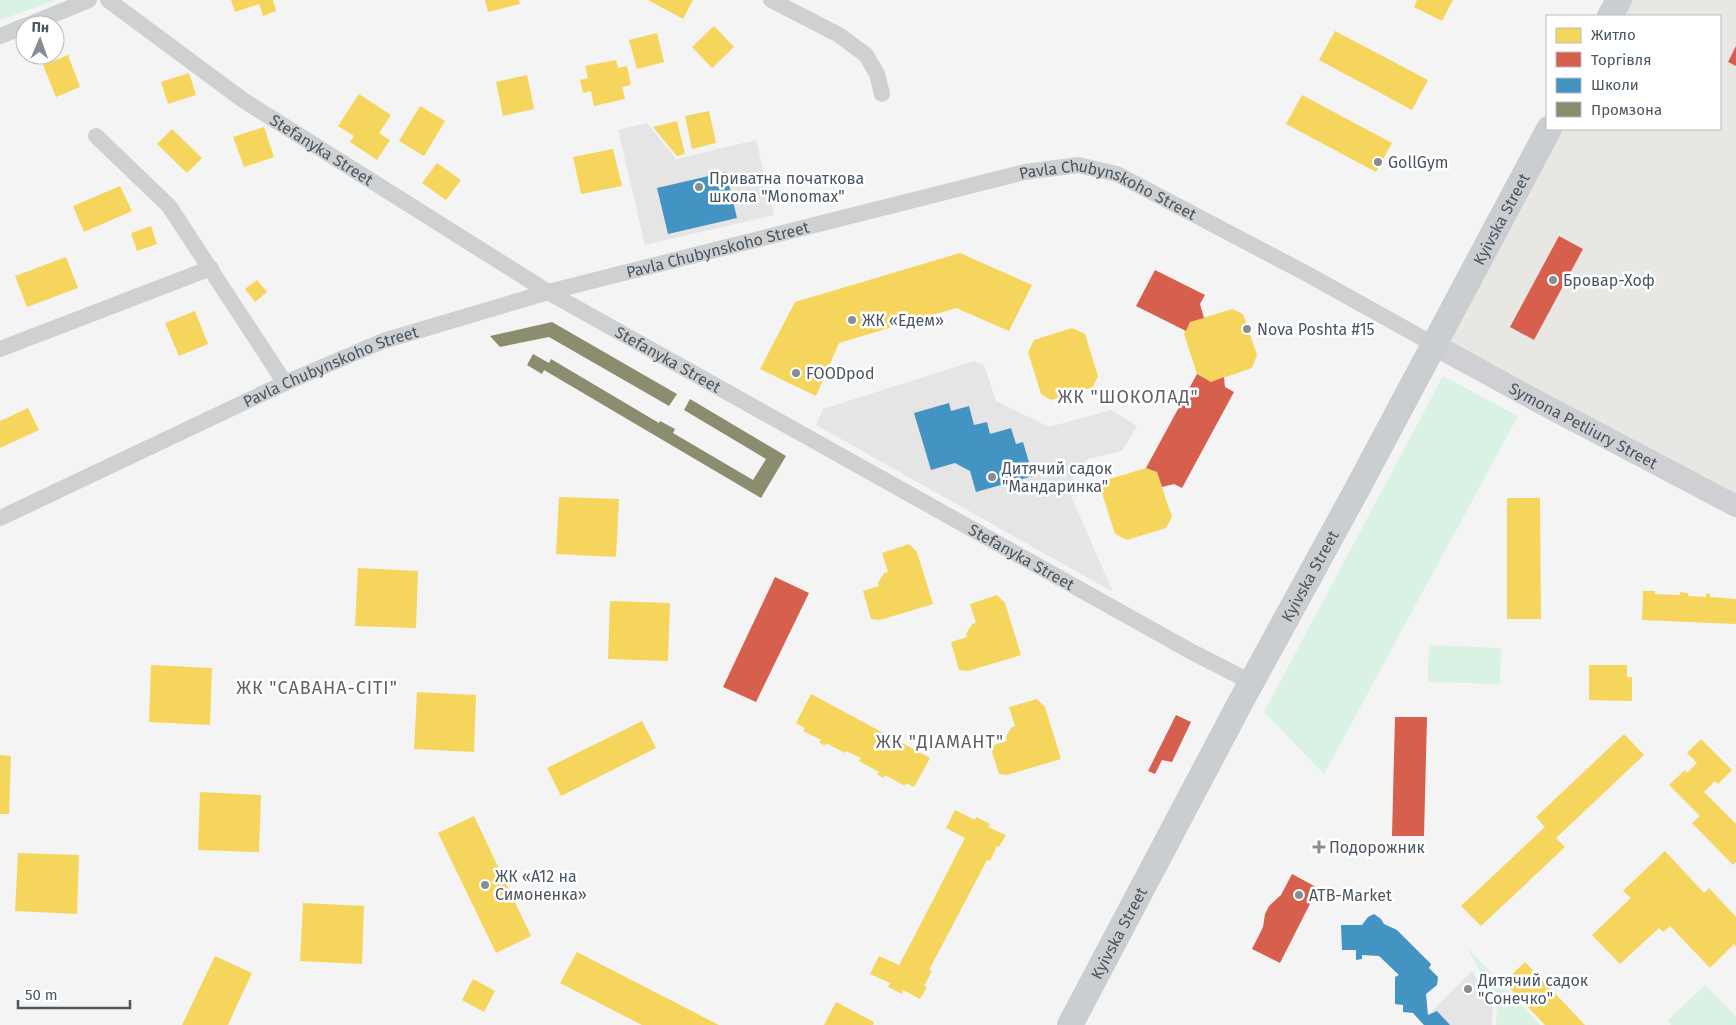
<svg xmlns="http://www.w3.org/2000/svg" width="1736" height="1025" font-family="'Fira Sans',sans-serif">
	<rect width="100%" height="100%" fill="#f4f4f4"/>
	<polygon fill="#e8e7e3" points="1619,0 1736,0 1736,506 1433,344 1549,129 1720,129 1720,16 1610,16"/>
	<g fill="#e6e5e6">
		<polygon points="647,123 676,159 756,140 774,215 645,245 618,130"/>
		<polygon points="974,361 984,365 996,401 1049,427 1111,410 1137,426 1122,451 1088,459 1077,471 1071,484 1071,496 1113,592 816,425 823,409"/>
		<polygon points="1472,971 1493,1006 1492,1025 1424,1025 1413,1013 1428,1015"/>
	</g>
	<g fill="#d9f2e3">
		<polygon points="0,0 56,0 0,20"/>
		<polygon points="1443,376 1518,416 1324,774 1264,712"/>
		<polygon points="1429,645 1501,648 1500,684 1428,682"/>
		<polygon points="1467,947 1540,1025 1496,1025 1497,1004"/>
		<polygon points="1705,985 1736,1017 1736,1025 1671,1025 1667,1021"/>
	</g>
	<g fill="#f6d55c">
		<polygon points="231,0 273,0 276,11 263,16 259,4 235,12"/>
		<polygon points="485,0 519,0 520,4 488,12"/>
		<polygon points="648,0 693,0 683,19"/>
		<polygon points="1417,0 1453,0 1442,21 1414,7"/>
		<polygon points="714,26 734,47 712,68 692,47"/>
		<polygon points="1335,31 1428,80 1412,110 1319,60"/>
		<polygon points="657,33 664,62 637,69 629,40"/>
		<polygon points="68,55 80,87 56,97 43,65"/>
		<polygon points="616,60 618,68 627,66 631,85 622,87 625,99 594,106 591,91 583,93 580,80 588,78 585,66"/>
		<polygon points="189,73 196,95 168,104 161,82"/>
		<polygon points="527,75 534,109 503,116 496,82"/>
		<polygon points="359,94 391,115 379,133 390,140 377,160 350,142 354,136 338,126"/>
		<polygon points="1302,95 1392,143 1376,172 1286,124"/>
		<polygon points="420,106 445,121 424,156 399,141"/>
		<polygon points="709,111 716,143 692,149 685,116"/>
		<polygon points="677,121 685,154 677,156 653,127"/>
		<polygon points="264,127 274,157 244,167 233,137"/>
		<polygon points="172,129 202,158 187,173 157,144"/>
		<polygon points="613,149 622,186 581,194 573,157"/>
		<polygon points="437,163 461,180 446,200 422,183"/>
		<polygon points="120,186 132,211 84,232 73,206"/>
		<polygon points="151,226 157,244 137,251 131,233"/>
		<polygon points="960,253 1032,285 1009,331 956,308 839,343 816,396 760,369 795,302"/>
		<polygon points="66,257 78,288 27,307 15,276"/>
		<polygon points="257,280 267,292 255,302 245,289"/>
		<polygon points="1232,309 1243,314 1257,355 1252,368 1211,382 1197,374 1184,334 1190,322"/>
		<polygon points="195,311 208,344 179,356 165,323"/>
		<polygon points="1072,328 1085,334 1098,376 1093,387 1051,400 1041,394 1028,352 1034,340"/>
		<polygon points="28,408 39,430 0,448 0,421"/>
		<polygon points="1146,468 1157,472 1172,517 1166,528 1127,540 1115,534 1101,490 1106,480"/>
		<polygon points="559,497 619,499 616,557 556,554"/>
		<polygon points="1507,498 1540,498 1541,619 1507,619"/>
		<polygon points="909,544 917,552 933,604 880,620 871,619 863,591 879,586 878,583 884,573 888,572 882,553"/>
		<polygon points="358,568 418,571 416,628 355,626"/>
		<polygon points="1643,591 1655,591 1655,594 1680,595 1680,592 1688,593 1688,596 1706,597 1706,593 1710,594 1710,597 1736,599 1736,624 1642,620"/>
		<polygon points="997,595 1005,603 1021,655 968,671 959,670 951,642 967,637 966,634 972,624 976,623 970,604"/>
		<polygon points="610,601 670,603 668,661 608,659"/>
		<polygon points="151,665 212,668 210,725 149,722"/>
		<polygon points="1589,665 1627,665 1627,677 1632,677 1632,701 1589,700"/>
		<polygon points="417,692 476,695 474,752 414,749"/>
		<polygon points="811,694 930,758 914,787 906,783 905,786 885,775 883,778 877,774 879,772 859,761 861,758 846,751 845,753 826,743 825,746 819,742 821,740 803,731 805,728 796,723"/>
		<polygon points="1037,699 1045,707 1061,759 1007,775 999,774 990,746 1007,741 1006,737 1011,728 1015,726 1009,707"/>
		<polygon points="642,721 656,748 561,796 547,768"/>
		<polygon points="1624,734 1644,755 1556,838 1565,847 1481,926 1461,906 1545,827 1536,817"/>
		<polygon points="1701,739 1732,770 1718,784 1715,781 1704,792 1736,824 1736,862 1733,865 1692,823 1700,816 1669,785 1685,770 1687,773 1697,763 1687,753"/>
		<polygon points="0,755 11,756 9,814 0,814"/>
		<polygon points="200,792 261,795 259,852 198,850"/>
		<polygon points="955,810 975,820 976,817 990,824 988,827 1006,835 999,847 997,846 990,861 987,860 929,970 932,971 924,986 927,987 920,999 903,990 902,994 888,987 890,983 870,974 879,956 899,965 914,937 965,838 946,828"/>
		<polygon points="474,816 531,936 496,953 438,833"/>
		<polygon points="1665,851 1704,893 1709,888 1736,917 1736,947 1734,944 1710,968 1670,926 1663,932 1659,928 1620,964 1592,935 1631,898 1623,891"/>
		<polygon points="18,853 79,855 77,914 15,911"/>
		<polygon points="303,903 364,906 362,964 300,961"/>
		<polygon points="577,952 719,1025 642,1025 560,983"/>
		<polygon points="215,956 252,973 236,1007 228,1025 182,1025"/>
		<polygon points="1525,962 1585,1025 1545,1025 1504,982"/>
		<polygon points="473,979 495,991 484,1012 462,1000"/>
		<polygon points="836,1002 874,1022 873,1025 824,1025"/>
	</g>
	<g fill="#d6604d">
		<polygon points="1736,46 1736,66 1728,62"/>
		<polygon points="1559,236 1583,249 1534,340 1510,327"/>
		<polygon points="1155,270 1205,295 1200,304 1204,318 1190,322 1186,331 1136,306"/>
		<polygon points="1197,374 1211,382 1224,377 1225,387 1234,392 1182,488 1174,484 1162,487 1157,472 1146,468"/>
		<polygon points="775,577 809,593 756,702 723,687"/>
		<polygon points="1176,715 1191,722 1172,762 1162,760 1155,774 1148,771"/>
		<polygon points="1395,717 1427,717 1424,836 1392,836"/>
		<polygon points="1292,874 1318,888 1280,963 1252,949 1263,927 1265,914 1269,906 1281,895"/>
	</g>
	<g fill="#4393c3">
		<polygon points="726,172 737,218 668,234 657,188"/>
		<polygon points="949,403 951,411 969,406 974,425 987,422 990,434 1011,428 1016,444 1023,442 1033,476 976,492 970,471 955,463 931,470 914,413"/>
		<polygon points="1374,914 1381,919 1384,924 1397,930 1431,964 1429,968 1438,977 1437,985 1426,994 1428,1015 1437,1011 1450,1025 1424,1025 1413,1013 1403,1012 1403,1005 1395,1004 1395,977 1399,975 1379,956 1362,955 1362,959 1356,960 1356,950 1342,950 1341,925 1362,925 1368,917"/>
	</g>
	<g fill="#8c8c6e">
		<polygon points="552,322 677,394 669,406 549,337 500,347 490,336"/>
		<polygon points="533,354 549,363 551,359 659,423 660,421 675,429 673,433 753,480 766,459 684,410 690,399 786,456 761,498 544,370 542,374 527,365"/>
	</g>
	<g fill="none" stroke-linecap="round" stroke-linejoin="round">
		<g stroke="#ced0d2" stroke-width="16">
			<path id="s1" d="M108,0l135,100 305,192 644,360 59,30"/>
			<polyline points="771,0 839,35 866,55 877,74 882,94"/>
			<polyline points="28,25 89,0"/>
			<polyline points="0,36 25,26"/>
			<polyline points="96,136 169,206 285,383"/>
			<polyline points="0,349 211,268"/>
			<path id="s2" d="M0,518l285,-135 98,-42 165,-49 477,-120 53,-7 39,9 192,101 124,69"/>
		</g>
		<path stroke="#ced0d4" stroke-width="22" id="s3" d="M1433,344l102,56 201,106"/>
		<g stroke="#caced1" stroke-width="26">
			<polyline points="1610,16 1619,0"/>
			<path id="s4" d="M1070,1025l169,-320 116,-212 194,-364"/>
		</g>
	</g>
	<g fill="#868d94" stroke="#fff" stroke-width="2">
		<circle cx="1378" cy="162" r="5"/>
		<circle cx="699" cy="187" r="5"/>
		<circle cx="1553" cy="280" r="5"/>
		<circle cx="852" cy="320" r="5"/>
		<circle cx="1247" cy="329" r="5"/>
		<circle cx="796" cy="373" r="5"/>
		<circle cx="992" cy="477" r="5"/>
		<path d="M1316.5 839.5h5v5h5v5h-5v5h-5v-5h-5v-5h5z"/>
		<circle cx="485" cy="885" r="5"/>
		<circle cx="1299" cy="895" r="5"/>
		<circle cx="1468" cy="989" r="5"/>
	</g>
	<g text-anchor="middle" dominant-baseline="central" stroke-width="5" stroke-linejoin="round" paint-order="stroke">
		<g font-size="16" fill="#4a5661" stroke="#fff">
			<text stroke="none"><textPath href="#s1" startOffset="261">Stefanyka Street</textPath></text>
			<text stroke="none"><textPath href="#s2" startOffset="1174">Pavla Chubynskoho Street</textPath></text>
			<text stroke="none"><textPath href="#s4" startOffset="914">Kyivska Street</textPath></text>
			<text stroke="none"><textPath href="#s2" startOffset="769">Pavla Chubynskoho Street</textPath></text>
			<text stroke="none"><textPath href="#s1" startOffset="666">Stefanyka Street</textPath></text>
			<text stroke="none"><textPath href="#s2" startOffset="364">Pavla Chubynskoho Street</textPath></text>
			<text stroke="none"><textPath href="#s3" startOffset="171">Symona Petliury Street</textPath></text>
			<text stroke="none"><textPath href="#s1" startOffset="1071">Stefanyka Street</textPath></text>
			<text stroke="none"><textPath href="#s4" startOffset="509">Kyivska Street</textPath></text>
			<text stroke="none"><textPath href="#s4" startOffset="104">Kyivska Street</textPath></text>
		</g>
		<g font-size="16" fill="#4a5661" stroke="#fff" text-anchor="start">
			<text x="1388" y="162">GollGym</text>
			<text x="709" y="178">Приватна початкова<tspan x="709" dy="18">школа "Monomax"</tspan></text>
			<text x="1563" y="280">Бровар-Хоф</text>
			<text x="862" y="320">ЖК «Едем»</text>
			<text x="1257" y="329">Nova Poshta #15</text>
			<text x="806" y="373">FOODpod</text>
			<text x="1002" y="468">Дитячий садок<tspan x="1002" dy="18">"Мандаринка"</tspan></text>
			<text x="1329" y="847">Подорожник</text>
			<text x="495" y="876">ЖК «А12 на<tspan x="495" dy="18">Симоненка»</tspan></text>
			<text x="1309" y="895">ATB-Market</text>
			<text x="1478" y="980">Дитячий садок<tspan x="1478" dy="18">"Сонечко"</tspan></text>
		</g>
		<g font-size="18" letter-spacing="1" fill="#5f6368" stroke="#fff">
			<text x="1128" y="397">ЖК "ШОКОЛАД"</text>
			<text x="317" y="688">ЖК "САВАНА-СІТІ"</text>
			<text x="940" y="742">ЖК "ДІАМАНТ"</text>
		</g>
	</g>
	<rect x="1546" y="15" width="175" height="115" fill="#ffffff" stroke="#b7bbc0"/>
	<rect x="1556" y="28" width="25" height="15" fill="#f6d55c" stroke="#b7bbc0"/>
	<text x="1591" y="40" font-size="15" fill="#4a5661">Житло</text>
	<rect x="1556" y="52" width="25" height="15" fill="#d6604d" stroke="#b7bbc0"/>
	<text x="1591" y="65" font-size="15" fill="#4a5661">Торгівля</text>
	<rect x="1556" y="78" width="25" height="15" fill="#4393c3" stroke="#b7bbc0"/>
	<text x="1591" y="90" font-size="15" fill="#4a5661">Школи</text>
	<rect x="1556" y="102" width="25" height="15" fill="#8c8c6e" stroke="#b7bbc0"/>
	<text x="1591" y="115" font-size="15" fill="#4a5661">Промзона</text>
	<g transform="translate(40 40) rotate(2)"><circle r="24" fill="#ffffff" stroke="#b7bbc0"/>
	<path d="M0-4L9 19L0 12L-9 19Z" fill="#868d94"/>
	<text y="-8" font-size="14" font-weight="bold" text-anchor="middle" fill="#4a5661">Пн</text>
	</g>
	<path d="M18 1000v8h112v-8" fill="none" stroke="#4a5661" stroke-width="2.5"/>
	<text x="25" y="1000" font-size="15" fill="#4a5661" stroke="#ffffff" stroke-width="4" paint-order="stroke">50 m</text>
</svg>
